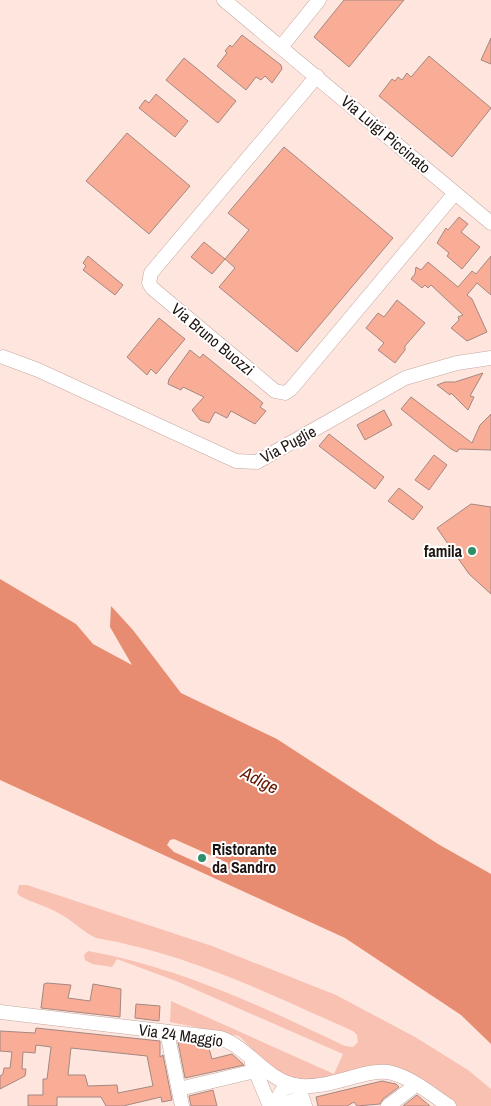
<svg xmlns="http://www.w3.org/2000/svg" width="491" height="1106" font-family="'Archivo Narrow',sans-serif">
	<rect width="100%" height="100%" fill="#fee6df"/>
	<path fill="#f8c1b1" d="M19,885h8l185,61 124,49 79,42 53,33 23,19v17h-34l-34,-24 -28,-15 -91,14 -18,-5 -18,-12 -29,-28 -69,-14 1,-21 163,73 9,-20 -167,-73 -59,-22 -5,8 -20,-3 -7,-4 -1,-5 4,-4c91,16 175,56 257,95l8,1 5,-5 -1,-7 -4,-4c-86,-38 -164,-77 -257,-93 -13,-6 -23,-17 -36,-24 -13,-8 -27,-11 -40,-18l-3,-3z"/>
	<polygon fill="#e78c71" points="0,579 76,624 93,644 132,665 110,627 111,606 133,630 181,693 277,739 438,844 491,874 491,1044 461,1015 345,938 0,780"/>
	<polygon fill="#fee6df" points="174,839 228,863 223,874 174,852 167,845 170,840"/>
	<g fill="#f9ad97" stroke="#a38880" fill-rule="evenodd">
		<polygon points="344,0 404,0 349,67 314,37"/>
		<polygon points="242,35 281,65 282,69 272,83 265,76 261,80 256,77 246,90 217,66 227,53 225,51 230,45 232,47"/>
		<polygon points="491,38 491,64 481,60"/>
		<polygon points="429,56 491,108 452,157 379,96 392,79 395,81 398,77 402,80 407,73 411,77"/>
		<polygon points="184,58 236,101 218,123 166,80"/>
		<polygon points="156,94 188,121 175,137 139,108 145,100 149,103"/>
		<polygon points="127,133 190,186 149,234 86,181"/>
		<polygon points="284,147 393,238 297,352 219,287 235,268 225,259 249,230 228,213"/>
		<polygon points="459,217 468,224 461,232 480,247 462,269 447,256 449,253 437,243 446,228 448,230"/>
		<polygon points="204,242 225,259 212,274 191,257"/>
		<polygon points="88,256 123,285 115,295 83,270 86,266 83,263"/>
		<polygon points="491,256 491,295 477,283 467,295 472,299 487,332 467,341 451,328 459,320 458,317 463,315 431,285 428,288 425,285 422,288 411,279 415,274 416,267 421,270 428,262 458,287 472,271 476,274"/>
		<polygon points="397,300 425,323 405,346 405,350 395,363 378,350 384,343 366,328 378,313 384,317"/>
		<polygon points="159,318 185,339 156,374 151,369 147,375 127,357"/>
		<polygon points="190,350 200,358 203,354 263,403 260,407 266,411 255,424 231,411 227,418 215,412 209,423 200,420 192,410 204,397 183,387 181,390 168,384 169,379"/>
		<polygon points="483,373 470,396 474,397 468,410 451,393 450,395 437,385 445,382 455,382"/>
		<polygon points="411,397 472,443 480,425 491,414 491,450 459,449 457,452 451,449 401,409"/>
		<polygon points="384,410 392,425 365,440 357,425"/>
		<polygon points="329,434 384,477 375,489 319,446"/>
		<polygon points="434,455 447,465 429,490 415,480"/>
		<polygon points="399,488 423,507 413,520 388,501"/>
		<polygon points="471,504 491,507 491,594 469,574 437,528"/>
		<polygon points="47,983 71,985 68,998 90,1001 93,984 121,989 120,1017 41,1008 44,984"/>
		<polygon points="136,1004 160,1006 159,1021 135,1018"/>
		<path d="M36,1028l124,13v16l3,-2 9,45 -10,2 -1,-5 -38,9h-17l-5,-9h-44v9h-29v-11h15v-16h4l4,-32 -15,-2 -1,8 -12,-1 -1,17h4l-1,7 -25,13v-13l3,-2 1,-6h6l2,-16 -12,-1v-20l35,2zM71,1048l76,8 6,30 -35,7 -1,-8 -29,1 -3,-11h-17z"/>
		<polygon points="178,1042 208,1045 212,1059 232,1054 244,1065 185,1078"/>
		<polygon points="382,1081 396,1084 399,1087 383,1099 380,1104 357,1106 354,1102 347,1106 318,1106 316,1097"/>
		<polygon points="213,1090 217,1106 191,1106 189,1096"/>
		<polygon points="417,1095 430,1106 403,1106"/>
	</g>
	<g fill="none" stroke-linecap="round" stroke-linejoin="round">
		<g stroke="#c5a8a0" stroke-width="15">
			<g id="minor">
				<polyline points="224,0 491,223"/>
				<polyline points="281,47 319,0"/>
				<polyline points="317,76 151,273 149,283 152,288 275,391 285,393 291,389 455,193"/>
				<polyline points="3,357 38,370 236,461 257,462 405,378 457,363 491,358"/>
				<path d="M0,1012l220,26c28,9 44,40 74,47 33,7 73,-19 98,-12 20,5 40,22 57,33"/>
				<polyline points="167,1032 182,1106"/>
				<polyline points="252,1063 270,1106"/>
				<polyline points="179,1089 255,1071"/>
				<polyline points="273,1106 283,1089 295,1085"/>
				<polyline points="280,1106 302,1097 305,1106"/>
				<polyline points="388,1106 416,1085"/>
			</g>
		</g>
		<use href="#minor" stroke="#fff" stroke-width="14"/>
	</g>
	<g fill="#2f8f68" stroke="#fff" stroke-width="2">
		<circle cx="472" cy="551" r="5"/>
		<circle cx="202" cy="858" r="5"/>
	</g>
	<g text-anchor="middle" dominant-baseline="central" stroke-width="4" stroke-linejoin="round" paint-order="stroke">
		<g font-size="16" fill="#1e1411" stroke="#fff">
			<text transform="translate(386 134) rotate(40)">Via Luigi Piccinato</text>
			<text transform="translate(213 339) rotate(40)">Via Bruno Buozzi</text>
			<text transform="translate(288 444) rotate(-28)">Via Puglie</text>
			<text transform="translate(181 1035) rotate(8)">Via 24 Maggio</text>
		</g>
		<g font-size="16" font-weight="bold" fill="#1e1411" stroke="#fff" text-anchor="end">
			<text x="462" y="551">famila</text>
			<text x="212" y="849" text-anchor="start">Ristorante<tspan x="212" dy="18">da Sandro</tspan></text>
		</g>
		<g font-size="18" font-style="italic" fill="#681700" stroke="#fff">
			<text transform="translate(260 780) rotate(27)">Adige</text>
		</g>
	</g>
</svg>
